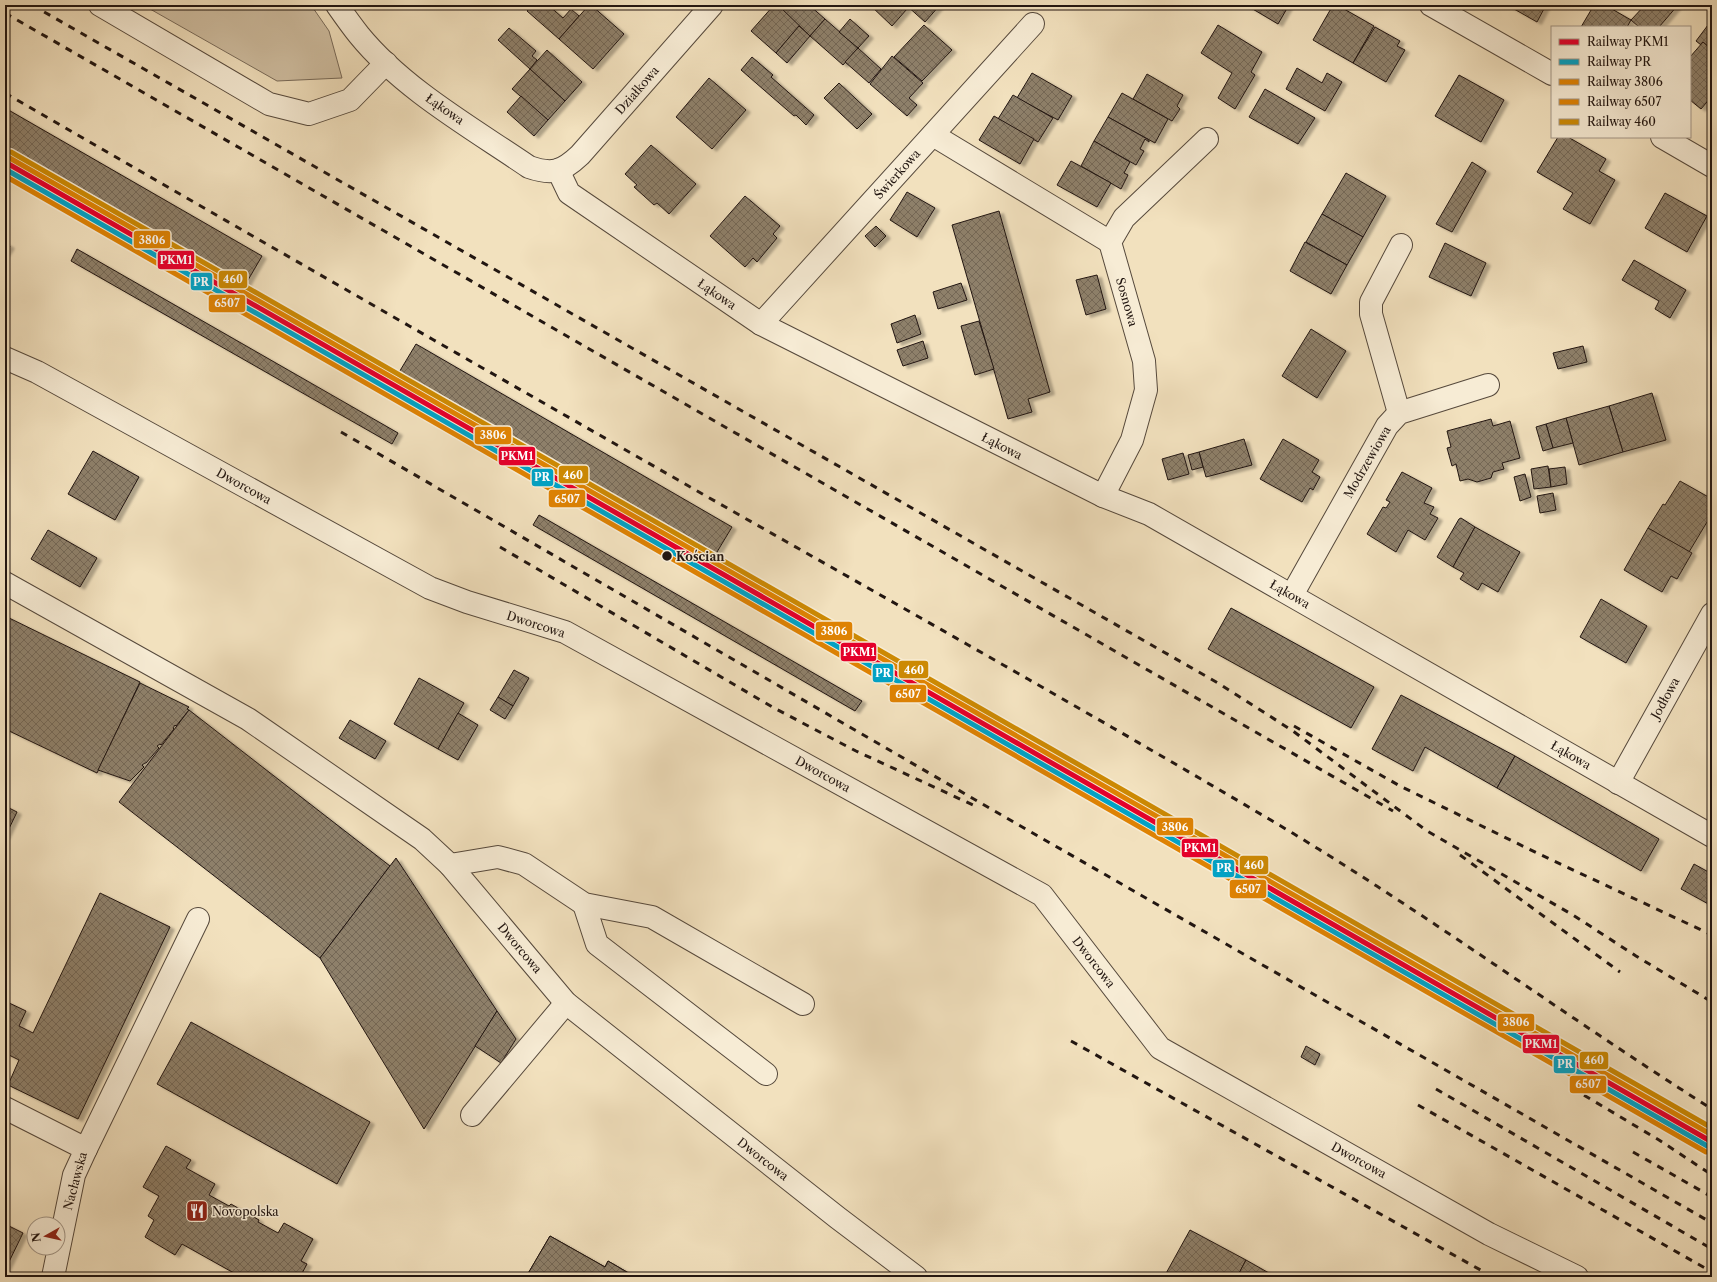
<svg xmlns="http://www.w3.org/2000/svg" width="1717" height="1282" font-family="'Libre Caslon Text',serif">
	<defs>
		<pattern id="building-cross-hatch" width="8" height="8" patternUnits="userSpaceOnUse"><rect width="8" height="8" fill="#8e806b"/><path d="M0 0l8 8M0 8l8-8" fill="none" stroke="#746857"/></pattern>
		<filter id="shadow"><feDropShadow dx="4.5" dy="2.5" stdDeviation="1" flood-color="#0004"/></filter>
	</defs>
	<rect width="100%" height="100%" fill="#f2e1be"/>
	<filter id="stains"><feTurbulence type="fractalNoise" baseFrequency=".005" numOctaves="4"/><feColorMatrix values="0 0 0 0 .2 0 0 0 0 .09 0 0 0 0 .02 0 0 0 .5 -.17"/></filter>
	<radialGradient id="worn" r=".72"><stop offset=".6" stop-color="#630" stop-opacity="0"/><stop offset="1" stop-color="#630" stop-opacity=".3"/></radialGradient>
	<polygon fill="#cfbea1" stroke="#786a59" points="143,5 311,5 329,31 342,78 277,81"/>
	<g fill="url(#building-cross-hatch)" stroke="#221611" filter="url(#shadow)">
		<polygon points="532,5 548,5 563,18 571,9 579,16 559,39 527,11"/>
		<polygon points="589,5 591,5 624,34 593,69 559,39"/>
		<polygon points="774,5 778,5 800,25 776,53 751,31"/>
		<polygon points="778,5 809,5 825,19 810,36"/>
		<polygon points="870,5 903,5 907,9 892,26"/>
		<polygon points="906,5 940,5 925,22"/>
		<polygon points="1246,5 1289,5 1278,24"/>
		<polygon points="1333,5 1337,5 1374,26 1353,63 1313,40"/>
		<polygon points="1507,5 1546,5 1537,22"/>
		<polygon points="1594,5 1605,5 1631,20 1627,27 1581,27"/>
		<polygon points="1645,5 1678,5 1659,27 1639,27 1631,20"/>
		<polygon points="825,19 858,48 843,65 810,36"/>
		<polygon points="850,19 869,36 858,48 839,32"/>
		<polygon points="924,25 952,50 922,81 894,57"/>
		<polygon points="1218,25 1262,52 1251,72 1255,75 1235,109 1218,98 1232,73 1201,53"/>
		<polygon points="1708,25 1712,28 1712,50 1703,42 1701,45 1696,41"/>
		<polygon points="799,26 810,36 787,63 776,53"/>
		<polygon points="1375,27 1400,41 1397,46 1405,50 1386,82 1353,63"/>
		<polygon points="509,28 536,51 532,56 537,60 530,69 498,40"/>
		<polygon points="1703,42 1712,50 1712,96 1701,109 1690,100 1690,57"/>
		<polygon points="858,48 881,69 869,83 845,62"/>
		<polygon points="547,50 582,82 565,101 530,69"/>
		<polygon points="892,56 923,83 909,98 917,105 907,116 870,84"/>
		<polygon points="752,57 773,75 771,77 814,115 806,125 796,115 794,116 741,70"/>
		<polygon points="1297,68 1322,83 1327,73 1342,82 1325,111 1286,89"/>
		<polygon points="530,69 565,101 548,120 512,89"/>
		<polygon points="1032,73 1072,96 1058,120 1017,98"/>
		<polygon points="1147,74 1183,95 1177,106 1180,109 1172,121 1133,99"/>
		<polygon points="1459,75 1504,100 1481,142 1435,116"/>
		<polygon points="709,78 746,110 712,149 676,117"/>
		<polygon points="839,83 872,114 857,129 824,98"/>
		<polygon points="1265,89 1315,118 1298,144 1249,117"/>
		<polygon points="1122,93 1168,119 1155,143 1108,117"/>
		<polygon points="1013,95 1053,118 1038,142 998,119"/>
		<polygon points="521,96 548,120 534,136 507,112"/>
		<polygon points="5,108 262,256 244,287 5,150"/>
		<polygon points="994,116 1034,139 1020,164 979,140"/>
		<polygon points="1108,117 1149,140 1149,142 1145,139 1140,149 1144,151 1136,165 1094,141"/>
		<polygon points="1558,137 1568,137 1606,159 1599,171 1615,180 1590,224 1563,209 1573,193 1537,172"/>
		<polygon points="1094,141 1130,162 1124,173 1128,175 1121,189 1081,166"/>
		<polygon points="651,145 696,184 669,214 657,203 654,205 634,187 637,185 625,174"/>
		<polygon points="1071,161 1111,183 1097,207 1057,185"/>
		<polygon points="1472,162 1486,171 1452,232 1436,224"/>
		<polygon points="1346,173 1386,196 1363,237 1322,214"/>
		<polygon points="907,192 935,208 917,237 890,220"/>
		<polygon points="1665,193 1707,216 1687,252 1645,228"/>
		<polygon points="745,196 780,226 773,234 777,238 757,262 753,258 745,267 710,236"/>
		<polygon points="999,211 1050,392 1028,399 1032,412 1008,419 952,225"/>
		<polygon points="1322,214 1363,237 1347,265 1306,242"/>
		<polygon points="876,226 886,236 875,247 865,236"/>
		<polygon points="1305,242 1347,265 1331,294 1290,271"/>
		<polygon points="5,243 10,246 5,254"/>
		<polygon points="1445,243 1486,263 1471,296 1429,277"/>
		<polygon points="77,249 398,433 392,444 71,261"/>
		<polygon points="1634,260 1686,290 1670,318 1655,309 1659,301 1622,280"/>
		<polygon points="1097,275 1106,309 1086,315 1076,280"/>
		<polygon points="961,283 967,300 938,309 933,292"/>
		<polygon points="915,315 921,334 897,343 891,324"/>
		<polygon points="979,321 994,369 975,375 961,326"/>
		<polygon points="1311,329 1346,351 1317,398 1282,376"/>
		<polygon points="923,341 928,358 903,366 897,350"/>
		<polygon points="416,344 732,527 714,557 398,374"/>
		<polygon points="1583,346 1587,362 1558,369 1553,353"/>
		<polygon points="1652,393 1666,440 1623,452 1609,406"/>
		<polygon points="1609,406 1623,452 1579,465 1566,418"/>
		<polygon points="1566,418 1573,443 1553,448 1546,424"/>
		<polygon points="1491,419 1493,426 1510,421 1520,458 1502,463 1504,469 1493,472 1491,478 1477,482 1468,479 1460,481 1456,464 1452,466 1447,448 1451,447 1447,431"/>
		<polygon points="1546,424 1553,448 1543,451 1536,427"/>
		<polygon points="1244,439 1252,465 1206,477 1199,452"/>
		<polygon points="1283,439 1319,460 1312,472 1320,477 1313,490 1310,488 1302,502 1260,479"/>
		<polygon points="93,451 139,477 115,520 68,494"/>
		<polygon points="1199,452 1203,467 1192,470 1188,455"/>
		<polygon points="1183,453 1189,474 1168,480 1162,459"/>
		<polygon points="1548,466 1551,487 1534,489 1531,469"/>
		<polygon points="1565,467 1567,484 1551,487 1549,469"/>
		<polygon points="1402,472 1432,488 1424,503 1434,507 1430,514 1438,518 1425,540 1408,530 1396,552 1367,534 1383,507 1386,508 1390,502 1386,500"/>
		<polygon points="1525,474 1531,497 1520,501 1514,477"/>
		<polygon points="1680,481 1712,499 1712,519 1709,523 1707,522 1689,552 1648,528 1663,504 1665,505"/>
		<polygon points="1553,493 1556,510 1540,513 1537,496"/>
		<polygon points="539,515 862,701 855,711 533,525"/>
		<polygon points="1461,518 1475,527 1453,567 1437,557 1459,519"/>
		<polygon points="1475,527 1520,552 1498,592 1482,583 1478,590 1460,579 1464,573 1453,567"/>
		<polygon points="1648,528 1692,553 1677,579 1671,576 1662,592 1624,570"/>
		<polygon points="48,530 97,558 80,587 31,559"/>
		<polygon points="1601,599 1647,626 1626,663 1580,637"/>
		<polygon points="1231,608 1374,687 1351,728 1208,649"/>
		<polygon points="5,616 140,682 97,773 5,729"/>
		<polygon points="514,670 529,678 513,706 498,697"/>
		<polygon points="419,678 464,703 438,749 394,724"/>
		<polygon points="140,683 189,707 187,709 189,710 176,726 175,725 173,728 174,729 161,745 160,744 157,746 159,748 146,763 145,763 142,765 144,767 130,781 98,770"/>
		<polygon points="1401,695 1515,756 1497,788 1425,747 1413,771 1372,749"/>
		<polygon points="498,697 513,706 505,719 490,710"/>
		<polygon points="189,710 390,866 320,958 119,802"/>
		<polygon points="458,713 478,725 458,760 438,749"/>
		<polygon points="350,720 386,741 375,759 339,738"/>
		<polygon points="1515,756 1659,839 1641,871 1497,788"/>
		<polygon points="5,806 17,812 5,837"/>
		<polygon points="396,858 497,1011 424,1129 320,958"/>
		<polygon points="1694,864 1712,874 1712,906 1681,889"/>
		<polygon points="100,893 170,927 78,1119 8,1085 19,1060 5,1053 5,1001 26,1011 19,1026 33,1033"/>
		<polygon points="497,1011 516,1039 501,1063 475,1046"/>
		<polygon points="191,1022 370,1122 337,1184 157,1084"/>
		<polygon points="1306,1046 1320,1054 1315,1065 1301,1057"/>
		<polygon points="166,1146 191,1160 186,1168 215,1184 209,1195 229,1206 231,1204 259,1220 258,1222 278,1233 284,1223 313,1239 301,1261 307,1264 300,1277 241,1277 182,1244 175,1255 145,1237 154,1220 148,1216 159,1196 143,1187"/>
		<polygon points="5,1224 23,1233 5,1270"/>
		<polygon points="1190,1230 1246,1260 1237,1277 1164,1277"/>
		<polygon points="550,1236 605,1267 608,1261 632,1275 631,1277 526,1277"/>
		<polygon points="550,1236 605,1267 608,1261 632,1275 631,1277 526,1277"/>
		<polygon points="1246,1260 1276,1277 1237,1277"/>
	</g>
	<g fill="none" stroke-linecap="round" stroke-linejoin="round">
		<g stroke="#56493c" stroke-width="24">
			<g id="minor">
				<polyline points="100,5 269,104 309,114 350,100 386,63"/>
				<path d="M337,5c7,10 14,20 22,30 44,54 113,93 170,132 23,8 33,5 51,-12l132,-150"/>
				<polyline points="1431,5 1552,74"/>
				<polyline points="933,135 1110,242"/>
				<polyline points="1662,137 1712,166"/>
				<polyline points="558,170 569,193 761,324 1103,496 1149,514 1712,836"/>
				<polyline points="761,324 1033,24"/>
				<polyline points="5,358 37,372 430,588 467,602 565,632 1042,895 1160,1048 1489,1234 1577,1277"/>
				<polyline points="1399,413 1371,314 1371,302 1401,245"/>
				<polyline points="1103,496 1132,440 1146,390 1144,361 1110,242 1124,218 1207,139"/>
				<polyline points="5,583 248,719 422,839 450,865 566,1003 838,1218 916,1277"/>
				<polyline points="1292,595 1387,426 1399,413 1488,385"/>
				<polyline points="1618,783 1712,614"/>
				<polyline points="450,865 498,857 524,864 584,904 652,917 803,1004"/>
				<polyline points="584,904 597,944 766,1074"/>
				<polyline points="5,1108 86,1149 74,1175 53,1277"/>
				<polyline points="472,1115 566,1003"/>
				<polyline points="86,1149 198,919"/>
			</g>
		</g>
		<use href="#minor" stroke="#f7ecd5" stroke-width="22"/>
		<g stroke="#221611" stroke-width="3" stroke-dasharray="7 7" stroke-linecap="butt">
			<polyline points="32,5 1218,683 1293,731 1427,831 1573,915 1636,956 1712,1002"/>
			<polyline points="5,13 1393,811"/>
			<path d="M5,93c233,135 467,269 701,403 188,107 377,213 563,323 152,90 294,196 443,290"/>
			<polyline points="341,432 1017,824 1712,1223"/>
			<polyline points="500,547 774,708 856,751 973,805"/>
			<polyline points="1294,726 1400,786 1539,854 1712,935"/>
			<polyline points="1460,855 1620,972"/>
			<polyline points="1071,1041 1493,1277"/>
			<polyline points="1572,1088 1659,1140 1712,1175"/>
			<polyline points="1436,1089 1712,1249"/>
			<polyline points="1418,1105 1712,1272"/>
			<polyline points="1633,1152 1712,1197"/>
		</g>
		<g stroke="#f7ecd5" stroke-width="8">
			<polyline id="rail-1" points="5,162 1712,1142"/>
		</g>
		<g stroke="#f7ecd5" stroke-width="8">
			<polyline id="rail-2" points="5,169 1709,1147"/>
		</g>
		<g stroke="#f7ecd5" stroke-width="8">
			<polyline id="rail-3" points="8,157 1712,1135"/>
		</g>
		<g stroke="#f7ecd5" stroke-width="8">
			<polyline id="rail-4" points="5,176 1706,1152"/>
		</g>
		<g stroke="#f7ecd5" stroke-width="8">
			<polyline id="rail-5" points="11,152 1712,1128"/>
		</g>
		<use href="#rail-1" stroke="#e4002b" stroke-width="5"/>
		<use href="#rail-2" stroke="#02a2c5" stroke-width="5"/>
		<use href="#rail-3" stroke="#de8203" stroke-width="5"/>
		<use href="#rail-4" stroke="#de8203" stroke-width="5"/>
		<use href="#rail-5" stroke="#cc8903" stroke-width="5"/>
	</g>
	<defs>
		<g id="restaurant-square" transform="scale(1.15)"><rect x="-9" y="-9" width="18" height="18" rx="4" fill="#8f2418" stroke="#f7ecd5"/><path d="M-5-6h1v4h1v-4h1v4h1v-4h1v5L-1.5 .5V6h-2V.5L-5-1ZM5-6V6H3V1.5H1.5Q1.5-4 5-6Z" fill="#fff"/></g>
	</defs>
	<g fill-rule="evenodd">
		<use href="#restaurant-square" x="197" y="1211"/>
	</g>
	<circle fill="#221611" stroke="#f7ecd5" stroke-width="1.5" cx="667" cy="556" r="5.5"/>
	<g text-anchor="middle" dominant-baseline="central" stroke-width="3" stroke-linejoin="round" paint-order="stroke">
		<g font-size="12" fill="#221611" stroke="#f7ecd5">
			<text transform="translate(637 90) rotate(-49)">Działkowa</text>
			<text transform="translate(445 109) rotate(35)">Łąkowa</text>
			<text transform="translate(897 174) rotate(-48)">Świerkowa</text>
			<text transform="translate(717 294) rotate(34)">Łąkowa</text>
			<text transform="translate(1127 302) rotate(74)">Sosnowa</text>
			<text transform="translate(1002 446) rotate(27)">Łąkowa</text>
			<text transform="translate(1367 462) rotate(-60)">Modrzewiowa</text>
			<text transform="translate(244 486) rotate(29)">Dworcowa</text>
			<text transform="translate(1290 594) rotate(30)">Łąkowa</text>
			<text transform="translate(536 624) rotate(18)">Dworcowa</text>
			<text transform="translate(1665 698) rotate(-61)">Jodłowa</text>
			<text transform="translate(1571 755) rotate(30)">Łąkowa</text>
			<text transform="translate(823 774) rotate(29)">Dworcowa</text>
			<text transform="translate(520 948) rotate(50)">Dworcowa</text>
			<text transform="translate(1094 962) rotate(52)">Dworcowa</text>
			<text transform="translate(763 1159) rotate(38)">Dworcowa</text>
			<text transform="translate(1359 1160) rotate(29)">Dworcowa</text>
			<text transform="translate(75 1181) rotate(-75)">Nacławska</text>
		</g>
		<g font-size="12" font-weight="bold" fill="#221611" stroke="#f7ecd5" text-anchor="start">
			<text x="676" y="556">Kościan</text>
		</g>
		<g font-size="12" fill="#221611" stroke="#f7ecd5" text-anchor="start">
			<text x="212" y="1211">Novopolska</text>
		</g>
	</g>
	<g stroke="#f7ecd5" stroke-width="1.5">
		<rect x="133" y="230" width="38" height="19" rx="4" fill="#de8203"/>
		<rect x="157" y="250" width="38" height="20" rx="4" fill="#e4002b"/>
		<rect x="218" y="270" width="30" height="19" rx="4" fill="#cc8903"/>
		<rect x="190" y="272" width="23" height="19" rx="4" fill="#02a2c5"/>
		<rect x="208" y="294" width="38" height="19" rx="4" fill="#de8203"/>
		<rect x="474" y="426" width="38" height="19" rx="4" fill="#de8203"/>
		<rect x="498" y="446" width="38" height="20" rx="4" fill="#e4002b"/>
		<rect x="558" y="465" width="31" height="19" rx="4" fill="#cc8903"/>
		<rect x="531" y="468" width="23" height="19" rx="4" fill="#02a2c5"/>
		<rect x="548" y="489" width="38" height="19" rx="4" fill="#de8203"/>
		<rect x="815" y="621" width="38" height="20" rx="4" fill="#de8203"/>
		<rect x="840" y="642" width="37" height="20" rx="4" fill="#e4002b"/>
		<rect x="898" y="660" width="31" height="19" rx="4" fill="#cc8903"/>
		<rect x="872" y="663" width="22" height="20" rx="4" fill="#02a2c5"/>
		<rect x="889" y="684" width="38" height="19" rx="4" fill="#de8203"/>
		<rect x="1156" y="817" width="38" height="19" rx="4" fill="#de8203"/>
		<rect x="1181" y="838" width="38" height="20" rx="4" fill="#e4002b"/>
		<rect x="1239" y="855" width="30" height="20" rx="4" fill="#cc8903"/>
		<rect x="1212" y="859" width="23" height="19" rx="4" fill="#02a2c5"/>
		<rect x="1229" y="879" width="38" height="20" rx="4" fill="#de8203"/>
		<rect x="1497" y="1013" width="38" height="19" rx="4" fill="#de8203"/>
		<rect x="1522" y="1034" width="38" height="20" rx="4" fill="#e4002b"/>
		<rect x="1579" y="1051" width="30" height="19" rx="4" fill="#cc8903"/>
		<rect x="1553" y="1055" width="23" height="19" rx="4" fill="#02a2c5"/>
		<rect x="1569" y="1075" width="38" height="19" rx="4" fill="#de8203"/>
	</g>
	<g font-size="11" text-anchor="middle" font-weight="bold" fill="#fff">
		<text x="152" y="244">3806</text>
		<text x="176" y="264">PKM1</text>
		<text x="233" y="283">460</text>
		<text x="201" y="286">PR</text>
		<text x="227" y="307">6507</text>
		<text x="493" y="439">3806</text>
		<text x="517" y="460">PKM1</text>
		<text x="573" y="479">460</text>
		<text x="542" y="481">PR</text>
		<text x="567" y="503">6507</text>
		<text x="834" y="635">3806</text>
		<text x="859" y="656">PKM1</text>
		<text x="914" y="674">460</text>
		<text x="883" y="677">PR</text>
		<text x="908" y="698">6507</text>
		<text x="1175" y="831">3806</text>
		<text x="1200" y="852">PKM1</text>
		<text x="1254" y="869">460</text>
		<text x="1224" y="872">PR</text>
		<text x="1248" y="893">6507</text>
		<text x="1516" y="1026">3806</text>
		<text x="1541" y="1048">PKM1</text>
		<text x="1594" y="1064">460</text>
		<text x="1565" y="1068">PR</text>
		<text x="1588" y="1088">6507</text>
	</g>
	<rect width="1717" height="1282" fill="none" stroke="#f2e1be" stroke-width="20"/>
	<rect x="6" y="6" width="1705" height="1270" fill="none" stroke="#221611" stroke-width="2"/>
	<rect x="10" y="10" width="1697" height="1262" fill="none" stroke="#221611"/>
	<rect x="1551" y="26" width="140" height="112" fill="#f7ecd5" stroke="#a29687"/>
	<rect x="1559" y="39" width="20" height="6" fill="#e4002b" stroke="#a29687"/>
	<text x="1587" y="46" font-size="12" fill="#221611">Railway PKM1</text>
	<rect x="1559" y="59" width="20" height="6" fill="#02a2c5" stroke="#a29687"/>
	<text x="1587" y="66" font-size="12" fill="#221611">Railway PR</text>
	<rect x="1559" y="79" width="20" height="6" fill="#de8203" stroke="#a29687"/>
	<text x="1587" y="86" font-size="12" fill="#221611">Railway 3806</text>
	<rect x="1559" y="99" width="20" height="6" fill="#de8203" stroke="#a29687"/>
	<text x="1587" y="106" font-size="12" fill="#221611">Railway 6507</text>
	<rect x="1559" y="119" width="20" height="6" fill="#cc8903" stroke="#a29687"/>
	<text x="1587" y="126" font-size="12" fill="#221611">Railway 460</text>
	<g transform="translate(46 1236) rotate(262)"><circle r="19" fill="#f7ecd5" stroke="#a29687"/>
	<path d="M0-3L7 15L0 10L-7 15Z" fill="#8f2418"/>
	<text y="-6" font-size="11" font-weight="bold" text-anchor="middle" fill="#221611">N</text>
	</g>
	<rect width="100%" height="100%" filter="url(#stains)"/>
	<rect width="100%" height="100%" fill="url(#worn)"/>
</svg>
